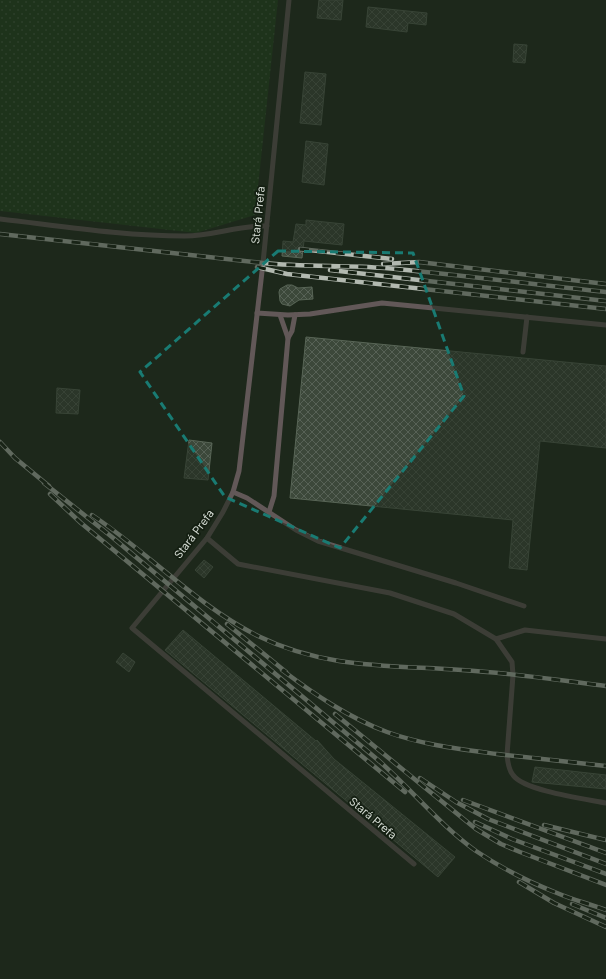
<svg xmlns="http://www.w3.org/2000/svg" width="606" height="979" font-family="Inter,sans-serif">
	<defs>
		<pattern id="grass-dots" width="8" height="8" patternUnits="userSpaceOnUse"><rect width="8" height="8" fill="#20401c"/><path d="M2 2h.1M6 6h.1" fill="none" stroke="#405b3c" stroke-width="1.8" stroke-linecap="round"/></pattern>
		<pattern id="building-cross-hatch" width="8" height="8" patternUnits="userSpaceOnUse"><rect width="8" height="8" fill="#3c483a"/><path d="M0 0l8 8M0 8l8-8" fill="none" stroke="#576256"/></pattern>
	</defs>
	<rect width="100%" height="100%" fill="#1d281b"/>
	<polygon fill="url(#grass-dots)" points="0,0 278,0 255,215 196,233 0,211"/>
	<g fill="url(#building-cross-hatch)" stroke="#586556">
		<polygon points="319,0 343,0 341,20 317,18"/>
		<polygon points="368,7 427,13 426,25 408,23 407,32 366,27"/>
		<polygon points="514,44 527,45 525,63 513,62"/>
		<polygon points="305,72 326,74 321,125 300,123"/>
		<polygon points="306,141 328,144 324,185 302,182"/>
		<polygon points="306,220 344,224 342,245 304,241 302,258 282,256 283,241 293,242 296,224 306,225"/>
		<polygon points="287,285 292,285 298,288 312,287 313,299 299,300 290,306 282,304 280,301 279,292 280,289"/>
		<polygon points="306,337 606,366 606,448 540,441 527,570 509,568 513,520 290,498"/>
		<polygon points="57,388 80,390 78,414 56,413"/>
		<polygon points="189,440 212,443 208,480 184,478"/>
		<polygon points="204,560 213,567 204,578 195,570"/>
		<polygon points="183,630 316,741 317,740 334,759 455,857 438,877 165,650"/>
		<polygon points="123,653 135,662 129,672 116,662"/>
		<polygon points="535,767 606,775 606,789 532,782"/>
	</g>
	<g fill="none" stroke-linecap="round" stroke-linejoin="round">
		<g stroke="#625858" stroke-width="5">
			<polyline points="289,0 263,263 239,471 233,492 223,512 207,538 132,628 414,864"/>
			<path d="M0,219c61,7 123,17 185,17 28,0 54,-11 82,-10"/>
			<polyline points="257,313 288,315 310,314 382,303 606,325"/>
			<polyline points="280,315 288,338"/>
			<polyline points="523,352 527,317"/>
			<polyline points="233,492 247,498 296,530 318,541 456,583 524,606"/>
			<polyline points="269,512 274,496 288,338 292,331 295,315"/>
			<path d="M207,538l31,26 152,29 64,21 42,25 16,23 1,13 -6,80c1,7 1,14 6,20 11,16 73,24 93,28"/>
			<polyline points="496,639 525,630 606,639"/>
		</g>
		<g stroke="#b2b9b0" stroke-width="4.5">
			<g id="rail">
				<path d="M0,234l263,29c41,4 81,2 122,5 74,7 147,16 221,24"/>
				<polyline points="300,249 392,259"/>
				<polyline points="383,264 419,262 606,284"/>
				<polyline points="257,267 287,274 606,309"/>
				<polyline points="330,270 606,301"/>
				<polyline points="0,442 15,458 49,486"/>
				<path d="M44,483l68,54 266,223c33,29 62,65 98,91 25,17 53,31 81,42 16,7 33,11 49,17"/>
				<polyline points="50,494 81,523 405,792"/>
				<path d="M92,515c57,38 104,90 166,121 67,33 132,29 204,34 48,3 96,10 144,16"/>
				<polyline points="227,624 286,672"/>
				<path d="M282,670c32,24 67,48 105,62 36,13 72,17 110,22 36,4 73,8 109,12"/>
				<polyline points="335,714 429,791 476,829 501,844 520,852 606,885"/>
				<polyline points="420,778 456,802 488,819 606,864"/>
				<polyline points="463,800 606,853"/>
				<polyline points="475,822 512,839 606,874"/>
				<polyline points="544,825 606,840"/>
				<polyline points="519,882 554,903 606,927"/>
				<polyline points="572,904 606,918"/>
			</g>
		</g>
		<use href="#rail" stroke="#141f12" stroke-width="3" stroke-dasharray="9" stroke-linecap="butt"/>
	</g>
	<path d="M0 0H606V979H0ZM278,251l135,2 51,143 -124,152 -115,-51 -85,-125z" fill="#1d281b" fill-opacity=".55" fill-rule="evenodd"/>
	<path fill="none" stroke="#197b73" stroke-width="3" stroke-dasharray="8 5" stroke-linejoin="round" d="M278,251l135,2 51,143 -124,152 -115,-51 -85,-125z"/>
	<g text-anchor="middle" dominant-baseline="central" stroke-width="3.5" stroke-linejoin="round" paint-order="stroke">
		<g font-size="11" fill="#d3dad2" stroke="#141f12">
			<text transform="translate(258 215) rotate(-84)">Stará Prefa</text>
			<text transform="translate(194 534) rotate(-53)">Stará Prefa</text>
			<text transform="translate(373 818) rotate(40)">Stará Prefa</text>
		</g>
	</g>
</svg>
